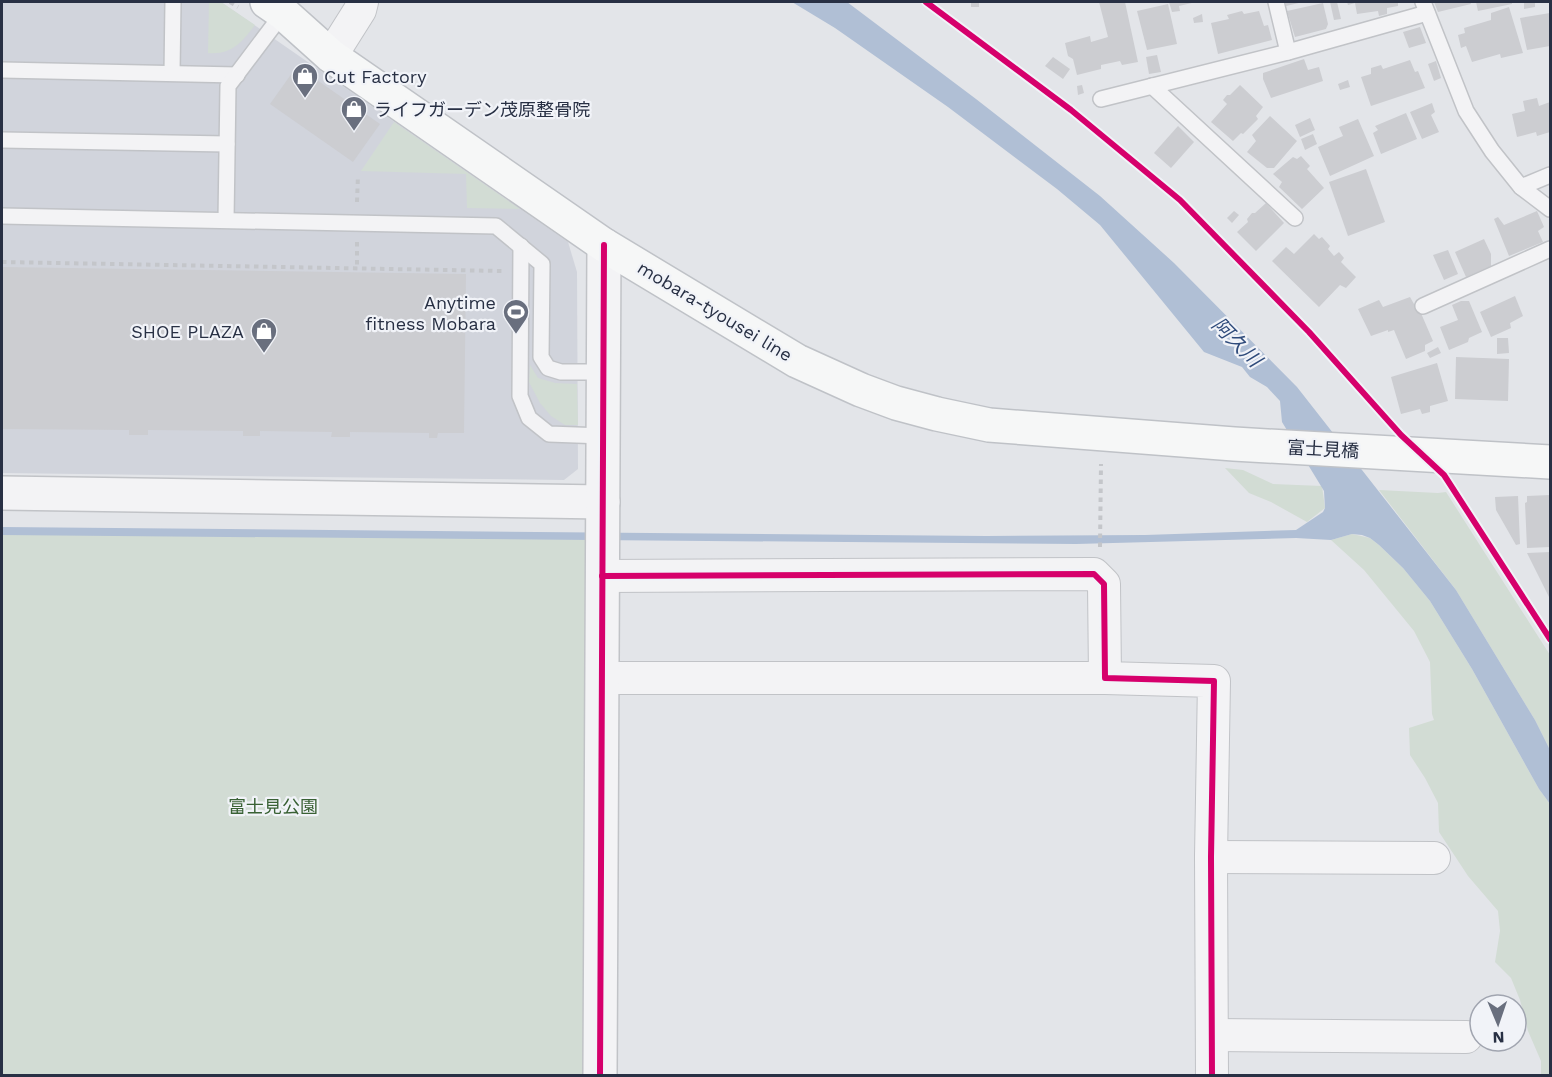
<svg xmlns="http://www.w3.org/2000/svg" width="1552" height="1077" font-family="'Work Sans','Noto Sans JP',sans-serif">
	<rect width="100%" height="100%" fill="#e3e5e9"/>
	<polygon fill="#d1d4dc" points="2,2 221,2 568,242 577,272 578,469 564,480 2,473"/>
	<g fill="#d2dcd4">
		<path d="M209,2h12l34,23c-13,17 -23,30 -47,28z"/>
		<polygon points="394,122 520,209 467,208 466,174 361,171"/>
		<polygon points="530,365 538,378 555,383 577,384 578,425 565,425 551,416 540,403 529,382"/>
		<polygon points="1225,468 1243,470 1273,484 1322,486 1325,508 1307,522 1271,502 1249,493"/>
		<polygon points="1379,490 1438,493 1446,492 1550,655 1550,750 1535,720 1456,590"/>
		<polygon points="2,534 603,539 600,1075 2,1075"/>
		<polygon points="1352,534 1370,538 1379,545 1403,568 1430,601 1472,669 1539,789 1550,804 1550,1075 1541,1075 1541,1061 1528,1031 1520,1000 1511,978 1495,962 1500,931 1498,911 1468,876 1439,832 1438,803 1425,778 1410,755 1409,728 1434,720 1432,714 1430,662 1414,631 1364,570 1331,540"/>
	</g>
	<polygon fill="#b0bfd5" points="792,2 847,2 976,99 1100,196 1174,263 1297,387 1456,590 1535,720 1550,750 1550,804 1539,789 1472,669 1430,601 1403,568 1379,545 1370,538 1362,535 1352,534 1331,540 1296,538 1076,544 2,535 2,527 986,536 1145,535 1296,530 1323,512 1325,508 1324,491 1282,422 1280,401 1267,387 1250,377 1242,367 1204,352 1100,225 1057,189 948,107 835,28"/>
	<g fill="#cccdd1">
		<rect x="971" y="2" width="8" height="5"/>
		<polygon points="1099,2 1125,2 1138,62 1122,65 1120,61 1101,65 1101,69 1077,75 1073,59 1068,56 1065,43 1090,36 1091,42 1108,37"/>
		<polygon points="1169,2 1196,2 1179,6 1180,11 1172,12"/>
		<polygon points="1285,2 1303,2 1286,6"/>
		<polygon points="1330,2 1337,2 1341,19 1334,20"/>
		<polygon points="1347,2 1398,2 1398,6 1387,8 1387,14 1379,16 1378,11 1357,14 1355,3 1348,5"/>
		<polygon points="1434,2 1470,2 1471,4 1438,12"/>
		<polygon points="1476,2 1512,2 1512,4 1478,11"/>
		<polygon points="1535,2 1535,7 1524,9 1524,3"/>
		<polygon points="1323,3 1328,24 1326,29 1295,37 1287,11"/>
		<polygon points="1168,4 1177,44 1147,50 1137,11"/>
		<polygon points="1509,7 1523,53 1501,58 1500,54 1472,62 1466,46 1461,48 1458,35 1465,33 1464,28 1491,20 1491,13"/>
		<polygon points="1242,11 1244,14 1259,11 1264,26 1268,25 1272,40 1218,54 1211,23 1229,19 1227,15"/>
		<polygon points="1550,13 1550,46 1527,50 1520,18"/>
		<polygon points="1202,14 1203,22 1194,23 1193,18"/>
		<polygon points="1420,27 1426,43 1409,48 1403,32"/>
		<polygon points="1157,55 1161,72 1149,74 1146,57"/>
		<polygon points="1053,57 1070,69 1063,79 1045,66"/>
		<polygon points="1304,59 1308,70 1319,67 1323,81 1271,98 1263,79 1263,73"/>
		<polygon points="1410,60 1415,72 1418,71 1425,88 1371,106 1361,77 1371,74 1371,68 1381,65 1383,69"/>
		<polygon points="1436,61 1441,78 1434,81 1428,64"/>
		<polygon points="297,66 380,124 353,162 270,104"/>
		<polygon points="1348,80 1350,87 1340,90 1338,84"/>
		<polygon points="1082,85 1084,93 1078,95 1077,86"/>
		<polygon points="1240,85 1263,107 1256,116 1258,119 1243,134 1241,133 1233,141 1211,122 1227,104 1223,100 1227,95 1230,95"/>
		<polygon points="1537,98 1539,106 1550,102 1550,132 1537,136 1536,132 1517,137 1512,114 1525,111 1523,101"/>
		<polygon points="1432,103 1435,112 1431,115 1439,132 1422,139 1410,112"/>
		<polygon points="1406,113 1417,139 1381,154 1373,133 1378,130 1375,126"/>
		<polygon points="1270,116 1297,141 1274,168 1267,168 1247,152 1256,141 1252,135"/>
		<polygon points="1310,118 1315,130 1300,137 1295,125"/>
		<polygon points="1358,119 1374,156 1330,176 1318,147 1343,136 1339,127"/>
		<polygon points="1178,126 1194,142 1171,168 1154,153"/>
		<polygon points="1313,134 1317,144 1305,150 1301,139"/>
		<polygon points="1301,156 1310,166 1307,169 1324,188 1302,209 1279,187 1282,182 1273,174 1293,157 1297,159"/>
		<polygon points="1366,169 1385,222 1348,236 1329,182"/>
		<polygon points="1266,203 1284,223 1256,251 1237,232 1248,222 1247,219 1252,213 1255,213"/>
		<polygon points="1234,211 1239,215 1232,223 1227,218"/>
		<polygon points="1537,211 1544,227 1538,231 1543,242 1509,256 1494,219 1498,217 1504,225"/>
		<polygon points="1314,234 1319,239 1322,237 1330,246 1328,249 1334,256 1339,252 1344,258 1341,262 1356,277 1346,288 1340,285 1319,307 1272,261 1286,247 1294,254"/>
		<polygon points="1484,239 1491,254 1491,266 1466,277 1455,252"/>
		<polygon points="1448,250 1458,274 1444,280 1433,255"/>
		<polygon points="2,267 466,274 464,433 438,433 437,438 429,438 429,433 350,432 350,437 331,437 332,432 260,431 260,436 243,436 243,431 148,430 148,435 129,435 129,430 2,429"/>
		<polygon points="1515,296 1523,316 1510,323 1511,328 1491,337 1480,312"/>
		<polygon points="1410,297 1414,304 1417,304 1433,341 1425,345 1425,351 1406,359 1394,330 1388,332 1388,330 1371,336 1358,309 1379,300 1383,307"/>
		<polygon points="1461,301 1469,301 1482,332 1469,338 1468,342 1449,350 1440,327 1458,320 1452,305"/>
		<polygon points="1497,338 1508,338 1509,353 1497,354"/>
		<polygon points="1438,347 1441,353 1430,358 1427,353"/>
		<polygon points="1456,357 1509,359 1508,401 1455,399"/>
		<polygon points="1437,363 1448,401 1430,406 1430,412 1422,414 1420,409 1401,414 1391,377"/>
		<polygon points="1550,495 1550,547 1527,548 1525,503 1527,502 1527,496"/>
		<polygon points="1518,496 1520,544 1516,545 1496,510 1495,497"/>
		<polygon points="1550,552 1550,599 1527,553"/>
	</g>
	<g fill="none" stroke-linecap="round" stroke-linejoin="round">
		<g stroke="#c1c3c7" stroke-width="18">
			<g id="service">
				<polyline points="1276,2 1288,52"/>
				<polyline points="1423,2 1466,111 1492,151 1521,187 1550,209"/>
				<polyline points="2,70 237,75"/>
				<polyline points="172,73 173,2"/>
				<polyline points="1152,86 1295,218"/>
				<polyline points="1101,99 1288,52 1427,13"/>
				<polyline points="2,140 227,144"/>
				<polyline points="1521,187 1550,175"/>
				<polyline points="2,216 496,226 542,264 541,357 548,368 561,372 604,372"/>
				<polyline points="226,220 228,86 283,13"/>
				<polyline points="521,246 520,396 529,418 549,434 603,436"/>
				<polyline points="1423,306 1550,249"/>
			</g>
		</g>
		<g stroke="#c1c3c7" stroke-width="34">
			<g id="minor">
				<polyline points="331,56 360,10 362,2"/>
				<polyline points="602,576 1094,574 1104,584 1105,678 1214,681 1211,857 1212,1076"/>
				<polyline points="602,678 1105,678"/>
				<polyline points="1211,857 1434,858"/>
				<polyline points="1212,1035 1466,1037"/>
			</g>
		</g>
		<g stroke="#c1c3c7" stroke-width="36">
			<g id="tertiary">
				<polyline points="2,493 603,502"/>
				<polyline points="600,1076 604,245"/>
			</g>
		</g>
		<g stroke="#bfc2c7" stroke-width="36">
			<polyline id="primary" points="267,2 283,13 331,56 604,245 797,361 861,390 896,403 937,414 989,425 1234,444 1550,462"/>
		</g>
		<g stroke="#c4c6ca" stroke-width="4" stroke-dasharray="4.5 4.5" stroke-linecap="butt">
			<polyline points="230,2 238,7"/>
			<polyline points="357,202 358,175"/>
			<polyline points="357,242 357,269"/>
			<polyline points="2,262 502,271"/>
			<polyline points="1100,547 1101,464"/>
		</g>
		<use href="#service" stroke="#f3f3f5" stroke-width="15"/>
		<use href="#minor" stroke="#f3f3f5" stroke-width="32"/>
		<use href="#tertiary" stroke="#f3f3f5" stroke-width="33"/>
		<use href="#primary" stroke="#f6f7f7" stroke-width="33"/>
		<g stroke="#f1f3f8" stroke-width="10">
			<g id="cycleway">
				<polyline points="926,2 1071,110 1180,200 1309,332 1401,435 1444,475 1550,639"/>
				<polyline points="602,576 1094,574 1104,584 1105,678 1214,681 1211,857 1212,1076"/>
				<polyline points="600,1076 604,245"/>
			</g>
		</g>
		<use href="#cycleway" stroke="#d6006c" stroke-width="6"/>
	</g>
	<defs>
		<g id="shop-pin" transform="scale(1.35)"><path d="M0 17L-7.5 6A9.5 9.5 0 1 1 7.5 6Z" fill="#696f7e" stroke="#f1f3f8"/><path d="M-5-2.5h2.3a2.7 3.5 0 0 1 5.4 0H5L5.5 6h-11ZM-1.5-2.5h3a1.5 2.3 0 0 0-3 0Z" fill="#fff"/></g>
		<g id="stadium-pin" transform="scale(1.35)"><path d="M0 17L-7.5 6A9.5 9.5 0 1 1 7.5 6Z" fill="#696f7e" stroke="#f1f3f8"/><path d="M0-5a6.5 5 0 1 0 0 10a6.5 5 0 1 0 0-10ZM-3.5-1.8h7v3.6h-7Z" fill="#fff"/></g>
	</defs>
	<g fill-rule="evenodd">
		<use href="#shop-pin" x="305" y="76"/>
		<use href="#shop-pin" x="354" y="109"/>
		<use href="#stadium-pin" x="516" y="312"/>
		<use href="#shop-pin" x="264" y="331"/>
	</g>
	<g text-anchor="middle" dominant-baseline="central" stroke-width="4.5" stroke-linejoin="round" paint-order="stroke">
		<g font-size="18" fill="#283044" stroke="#f1f3f8" text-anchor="start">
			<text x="324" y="76">Cut Factory</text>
			<text x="374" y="109">ライフガーデン茂原整骨院</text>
			<text x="496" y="302" text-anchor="end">Anytime<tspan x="496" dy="21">fitness Mobara</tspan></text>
			<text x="244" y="331" text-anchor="end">SHOE PLAZA</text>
		</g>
		<g font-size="18" fill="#283044" stroke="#f1f3f8">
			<text transform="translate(715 311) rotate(31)">mobara-tyousei line</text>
			<text transform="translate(1323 449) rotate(3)">富士見橋</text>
		</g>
		<g font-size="18" fill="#396134" stroke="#f1f3f8">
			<text x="273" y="806">富士見公園</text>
		</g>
		<g font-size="20" font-style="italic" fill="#2f4b7b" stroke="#f1f3f8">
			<text transform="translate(1237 342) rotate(45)">阿久川</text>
		</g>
	</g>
	<rect width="1552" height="1077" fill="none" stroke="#283044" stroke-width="6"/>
	<g transform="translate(1498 1023) rotate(178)"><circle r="28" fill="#f1f3f8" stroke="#a1a5b0" stroke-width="1.5"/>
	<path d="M0-4.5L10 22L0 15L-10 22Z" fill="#696f7e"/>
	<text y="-9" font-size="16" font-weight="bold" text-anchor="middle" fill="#283044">N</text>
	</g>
</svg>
